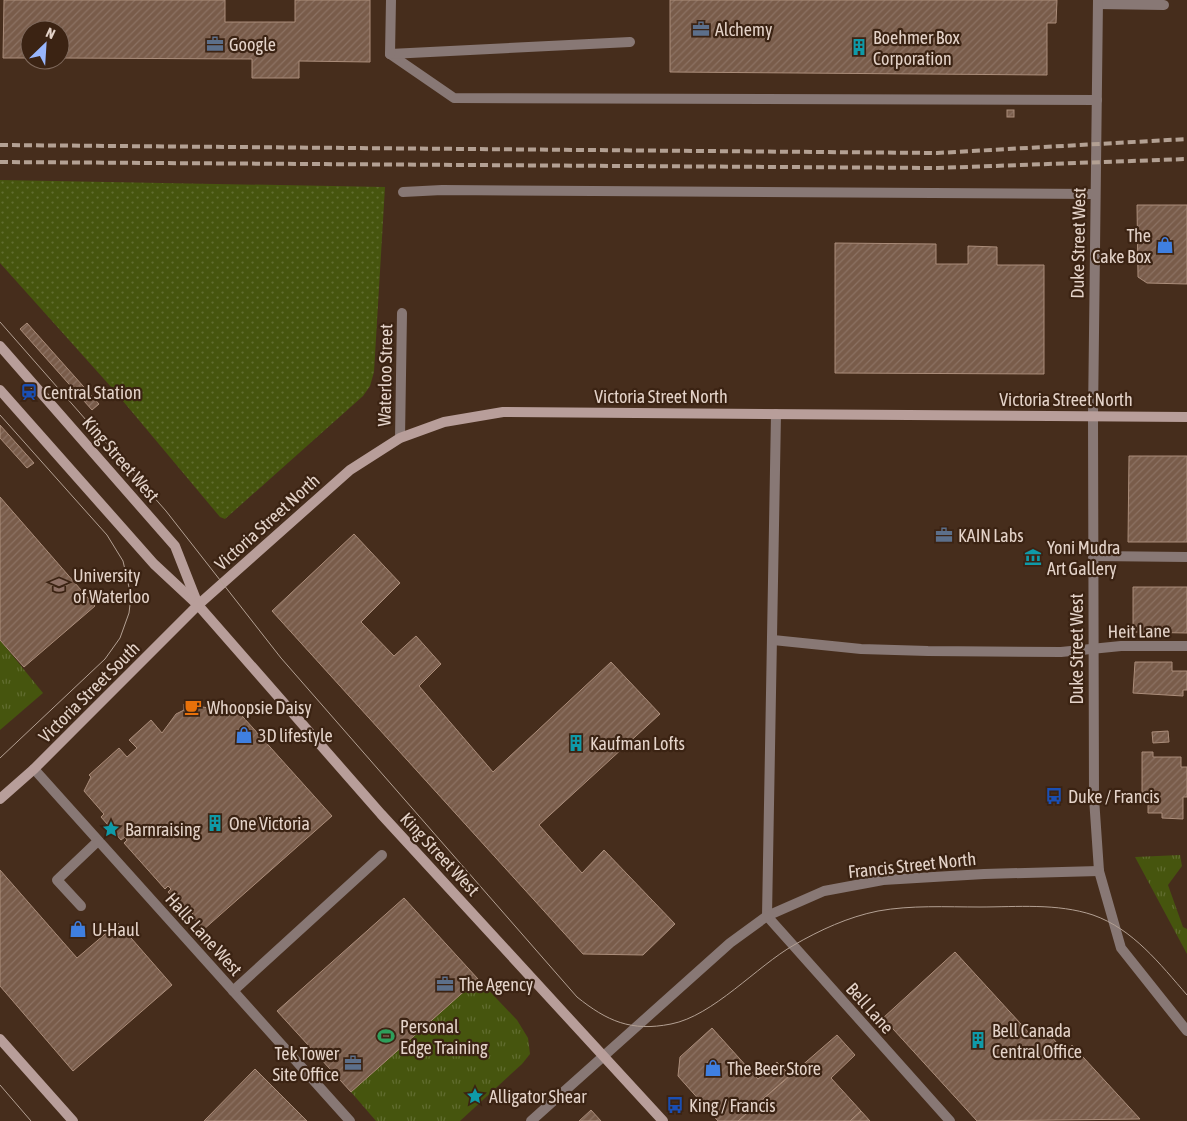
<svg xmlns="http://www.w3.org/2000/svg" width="1187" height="1121" font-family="'Asap Condensed',sans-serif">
	<defs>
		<pattern id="grass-dots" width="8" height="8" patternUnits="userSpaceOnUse" patternTransform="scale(1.25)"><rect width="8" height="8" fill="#46550e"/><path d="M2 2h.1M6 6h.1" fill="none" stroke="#616d30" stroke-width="1.8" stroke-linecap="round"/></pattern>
		<pattern id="park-tufts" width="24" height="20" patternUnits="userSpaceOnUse" patternTransform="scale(1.25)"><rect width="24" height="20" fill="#46550e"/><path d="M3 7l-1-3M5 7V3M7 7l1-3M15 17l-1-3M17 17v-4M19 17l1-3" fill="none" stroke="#616d30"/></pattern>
		<pattern id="building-hatch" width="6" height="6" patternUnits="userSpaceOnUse" patternTransform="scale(1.25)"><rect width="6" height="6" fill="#795c4a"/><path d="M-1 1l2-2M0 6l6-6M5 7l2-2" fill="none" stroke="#8c7263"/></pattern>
	</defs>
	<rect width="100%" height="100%" fill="#462d1c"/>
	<polygon fill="url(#grass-dots)" points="0,180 385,187 374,372 370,386 363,396 225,519 220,517 112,388 0,263"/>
	<g fill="url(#park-tufts)">
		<polygon points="0,640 43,693 0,730"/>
		<polygon points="1180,855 1182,866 1168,885 1183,927 1187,929 1187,954 1135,857"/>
		<polygon points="478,979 517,1020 528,1038 530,1054 522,1064 460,1121 376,1121 351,1092"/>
	</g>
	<g fill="url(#building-hatch)" stroke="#ab8d7a">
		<polygon points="4,0 225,0 225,22 295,22 295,0 370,0 370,62 299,61 299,78 252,78 252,59 60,58 60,30 30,30 30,58 3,58"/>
		<polygon points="670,0 1057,0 1056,23 1047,23 1047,75 670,72"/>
		<rect x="1007" y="110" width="7" height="7"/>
		<polygon points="1137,205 1187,205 1187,284 1147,283 1138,277"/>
		<polygon points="835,243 936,244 936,264 968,264 968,246 997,247 997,265 1044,265 1044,374 835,373"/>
		<polygon points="27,323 99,404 92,410 20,329"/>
		<polygon points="0,425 34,463 27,468 0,438"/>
		<polygon points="1129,456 1187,456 1187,542 1128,542"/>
		<polygon points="0,497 95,606 24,667 0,640"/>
		<polygon points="354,534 400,583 361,622 394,656 416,636 441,664 419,686 493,772 611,662 660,714 539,825 582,873 604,850 675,924 643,955 583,954 272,611"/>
		<polygon points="1133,587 1187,587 1187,633 1133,632"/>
		<polygon points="1135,662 1172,662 1172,671 1187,671 1187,690 1183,690 1183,696 1133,693"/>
		<polygon points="184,704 215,709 227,716 235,708 332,816 203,930 191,916 193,914 191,912 188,915 168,892 171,889 168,886 165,889 124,843 127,840 125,837 121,840 101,817 104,814 84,791 91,777 89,775 119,748 127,757 137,748 129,740 151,720 162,733 176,714 184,710"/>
		<polygon points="1168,731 1169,742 1153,743 1152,732"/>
		<polygon points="1142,752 1153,752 1153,757 1181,757 1181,767 1187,767 1187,797 1183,797 1183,819 1162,818 1162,813 1148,813 1148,797 1142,797"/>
		<polygon points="0,870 77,958 118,923 172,985 73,1071 0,986"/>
		<polygon points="404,898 478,979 351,1092 277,1011"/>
		<polygon points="955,952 1031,1035 1041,1025 1065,1052 1072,1045 1140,1119 977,1121 883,1018"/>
		<polygon points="712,1028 758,1079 777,1062 790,1075 738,1121 718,1121 678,1076 680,1057"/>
		<polygon points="837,1035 855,1055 831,1078 861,1111 850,1121 738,1121"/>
		<polygon points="255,1069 307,1121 204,1121"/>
		<polygon points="591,1110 601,1121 579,1121"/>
		<polygon points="861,1111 870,1121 850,1121"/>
	</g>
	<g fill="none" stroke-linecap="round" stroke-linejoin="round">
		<g stroke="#887875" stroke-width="10">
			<polyline points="1098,4 1164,5"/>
			<polyline points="390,54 454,98 1097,100"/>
			<polyline points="390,54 630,42"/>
			<polyline points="403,192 442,190 1095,194"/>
			<polyline points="776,414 767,916 950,1121"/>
			<polyline points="1093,556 1187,557"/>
			<polyline points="773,640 861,649 928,651 1061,652 1121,646 1187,646"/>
			<polyline points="34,769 350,1121"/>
			<polyline points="81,906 57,880 98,841"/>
			<polyline points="233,991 382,855"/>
		</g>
		<g stroke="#887875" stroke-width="10">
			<polyline points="390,54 391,0"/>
			<polyline points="1093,416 1098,0"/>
			<polyline points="400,438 402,313"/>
		</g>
		<g stroke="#887875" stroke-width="10">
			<polyline points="1093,416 1094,798 1099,871 1121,948 1187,1031"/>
			<polyline points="531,1121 730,943 767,916 824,891 883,880 984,874 1099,871"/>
		</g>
		<g stroke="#b89e9a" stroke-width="10">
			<polyline points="0,346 175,546 197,602"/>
			<polyline points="0,390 154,564 198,605 381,814 663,1121"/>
			<polyline points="0,799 34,769 198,605 350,470 400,438 444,422 503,412 1187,417"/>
			<polyline points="0,1039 73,1121"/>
		</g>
		<g stroke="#b3a093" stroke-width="1">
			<path d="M0,322l166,189 115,147 296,339c30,24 54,35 94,27 42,-8 86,-58 123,-79 26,-15 54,-28 84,-34 33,-6 68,-4 102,-4 37,0 77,-4 113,8 40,14 67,49 94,80"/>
			<polyline points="0,415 107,535 123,561 131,596 129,613 120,638 105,659 0,758"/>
			<polyline points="0,1085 31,1121"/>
		</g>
		<g stroke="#b3a093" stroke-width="4" stroke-dasharray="8 4" stroke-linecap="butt">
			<polyline points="0,145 937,153 1187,139"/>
			<polyline points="0,162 937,168 1187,159"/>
		</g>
	</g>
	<defs>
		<g id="office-bare" transform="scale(1.35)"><path d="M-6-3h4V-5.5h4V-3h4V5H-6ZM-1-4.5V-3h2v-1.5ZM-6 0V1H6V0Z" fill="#5c6f8a" stroke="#3b2313" stroke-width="2.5" paint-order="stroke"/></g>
		<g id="building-bare" transform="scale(1.35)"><path d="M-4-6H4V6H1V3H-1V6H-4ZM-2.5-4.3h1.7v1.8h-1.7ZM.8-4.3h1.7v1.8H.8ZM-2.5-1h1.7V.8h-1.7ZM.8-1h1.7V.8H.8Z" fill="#0f9aa8" stroke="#3b2313" stroke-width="2.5" paint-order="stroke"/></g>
		<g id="shop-bare" transform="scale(1.35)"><path d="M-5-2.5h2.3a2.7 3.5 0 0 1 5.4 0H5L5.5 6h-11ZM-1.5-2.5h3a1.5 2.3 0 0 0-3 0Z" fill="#3f7fe0" stroke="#3b2313" stroke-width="2.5" paint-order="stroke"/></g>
		<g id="station-bare" transform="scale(1.35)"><path d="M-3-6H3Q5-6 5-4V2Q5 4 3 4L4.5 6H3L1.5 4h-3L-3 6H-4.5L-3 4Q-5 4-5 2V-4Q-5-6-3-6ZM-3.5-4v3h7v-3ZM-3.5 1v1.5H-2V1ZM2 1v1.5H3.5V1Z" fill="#1a4fb4" stroke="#3b2313" stroke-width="2.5" paint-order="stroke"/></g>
		<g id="museum-bare" transform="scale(1.35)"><path d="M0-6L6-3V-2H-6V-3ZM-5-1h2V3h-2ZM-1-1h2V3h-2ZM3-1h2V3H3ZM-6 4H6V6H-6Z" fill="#0f9aa8" stroke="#3b2313" stroke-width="2.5" paint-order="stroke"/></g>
		<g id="university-bare" transform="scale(1.35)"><path d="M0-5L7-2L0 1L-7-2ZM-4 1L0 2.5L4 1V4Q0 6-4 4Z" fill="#8d6e63" stroke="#3b2313" stroke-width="2.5" paint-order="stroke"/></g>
		<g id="cafe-bare" transform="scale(1.35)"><path d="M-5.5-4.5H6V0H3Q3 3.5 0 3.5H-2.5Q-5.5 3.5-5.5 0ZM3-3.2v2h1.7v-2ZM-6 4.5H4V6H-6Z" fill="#e8710a" stroke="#3b2313" stroke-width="2.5" paint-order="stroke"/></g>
		<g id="bus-bare" transform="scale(1.35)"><path d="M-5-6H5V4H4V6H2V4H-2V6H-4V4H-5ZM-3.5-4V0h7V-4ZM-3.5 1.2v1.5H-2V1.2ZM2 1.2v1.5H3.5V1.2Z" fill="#1a4fb4" stroke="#3b2313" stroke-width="2.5" paint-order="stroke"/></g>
		<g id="sight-bare" transform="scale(1.35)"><path d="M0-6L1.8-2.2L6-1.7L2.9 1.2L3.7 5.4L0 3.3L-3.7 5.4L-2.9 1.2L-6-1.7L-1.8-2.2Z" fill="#0f9aa8" stroke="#3b2313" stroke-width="2.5" paint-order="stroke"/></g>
		<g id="stadium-bare" transform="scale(1.35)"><path d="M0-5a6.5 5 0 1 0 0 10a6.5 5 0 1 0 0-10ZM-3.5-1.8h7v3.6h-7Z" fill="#2e9e5b" stroke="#3b2313" stroke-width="2.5" paint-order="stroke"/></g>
	</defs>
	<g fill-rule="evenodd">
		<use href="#office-bare" x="701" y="29"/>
		<use href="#office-bare" x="215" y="44"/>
		<use href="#building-bare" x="859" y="47"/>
		<use href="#shop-bare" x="1165" y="245"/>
		<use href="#station-bare" x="29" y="392"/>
		<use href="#office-bare" x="944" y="535"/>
		<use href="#museum-bare" x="1033" y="557"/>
		<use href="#university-bare" x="59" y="585"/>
		<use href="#cafe-bare" x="193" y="707"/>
		<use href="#shop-bare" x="244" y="735"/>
		<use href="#building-bare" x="576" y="743"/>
		<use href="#bus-bare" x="1054" y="796"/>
		<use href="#building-bare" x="215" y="823"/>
		<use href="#sight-bare" x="111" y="829"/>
		<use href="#shop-bare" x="78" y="929"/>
		<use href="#office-bare" x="445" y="984"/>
		<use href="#stadium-bare" x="386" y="1036"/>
		<use href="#building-bare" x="978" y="1040"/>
		<use href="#office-bare" x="353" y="1063"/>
		<use href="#shop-bare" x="713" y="1068"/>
		<use href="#sight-bare" x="475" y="1096"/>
		<use href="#bus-bare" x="675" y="1105"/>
	</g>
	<g text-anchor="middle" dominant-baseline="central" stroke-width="4.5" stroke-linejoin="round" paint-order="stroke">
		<g font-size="18" fill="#e4d3c9" stroke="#3b2313" text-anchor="start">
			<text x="715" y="29">Alchemy</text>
			<text x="873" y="37">Boehmer Box<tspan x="873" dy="21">Corporation</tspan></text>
			<text x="229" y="44">Google</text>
			<text x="1151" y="235" text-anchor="end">The<tspan x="1151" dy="21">Cake Box</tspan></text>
			<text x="43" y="392">Central Station</text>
			<text x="958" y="535">KAIN Labs</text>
			<text x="1047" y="547">Yoni Mudra<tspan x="1047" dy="21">Art Gallery</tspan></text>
			<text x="73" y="575">University<tspan x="73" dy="21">of Waterloo</tspan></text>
			<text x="207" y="707">Whoopsie Daisy</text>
			<text x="258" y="735">3D lifestyle</text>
			<text x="590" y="743">Kaufman Lofts</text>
			<text x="1068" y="796">Duke / Francis</text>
			<text x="229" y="823">One Victoria</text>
			<text x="125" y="829">Barnraising</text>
			<text x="92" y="929">U-Haul</text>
			<text x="459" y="984">The Agency</text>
			<text x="400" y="1026">Personal<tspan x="400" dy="21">Edge Training</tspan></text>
			<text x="992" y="1030">Bell Canada<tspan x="992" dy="21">Central Office</tspan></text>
			<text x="339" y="1053" text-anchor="end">Tek Tower<tspan x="339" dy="21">Site Office</tspan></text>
			<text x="727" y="1068">The Beer Store</text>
			<text x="489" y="1096">Alligator Shear</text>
			<text x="689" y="1105">King / Francis</text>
		</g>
		<g font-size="18" fill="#e4d3c9" stroke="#3b2313">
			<text transform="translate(1078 243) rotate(-89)">Duke Street West</text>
			<text transform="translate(385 375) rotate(-89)">Waterloo Street</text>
			<text x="661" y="396">Victoria Street North</text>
			<text x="1066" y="399">Victoria Street North</text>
			<text transform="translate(121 459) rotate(49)">King Street West</text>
			<text transform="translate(267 522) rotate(-42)">Victoria Street North</text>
			<text transform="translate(1139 631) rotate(-1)">Heit Lane</text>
			<text transform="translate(1076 649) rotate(-90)">Duke Street West</text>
			<text transform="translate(89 692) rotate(-45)">Victoria Street South</text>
			<text transform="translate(440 854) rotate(47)">King Street West</text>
			<text transform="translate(912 865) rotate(-6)">Francis Street North</text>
			<text transform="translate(204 934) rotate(48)">Halls Lane West</text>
			<text transform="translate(870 1008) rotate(48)">Bell Lane</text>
		</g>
	</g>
	<g transform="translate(45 45) rotate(25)"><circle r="24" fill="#3b2313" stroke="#7f695c"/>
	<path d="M0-4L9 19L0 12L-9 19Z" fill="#98b6fd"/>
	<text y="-8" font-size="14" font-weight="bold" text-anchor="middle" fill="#e4d3c9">N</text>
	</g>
</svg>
